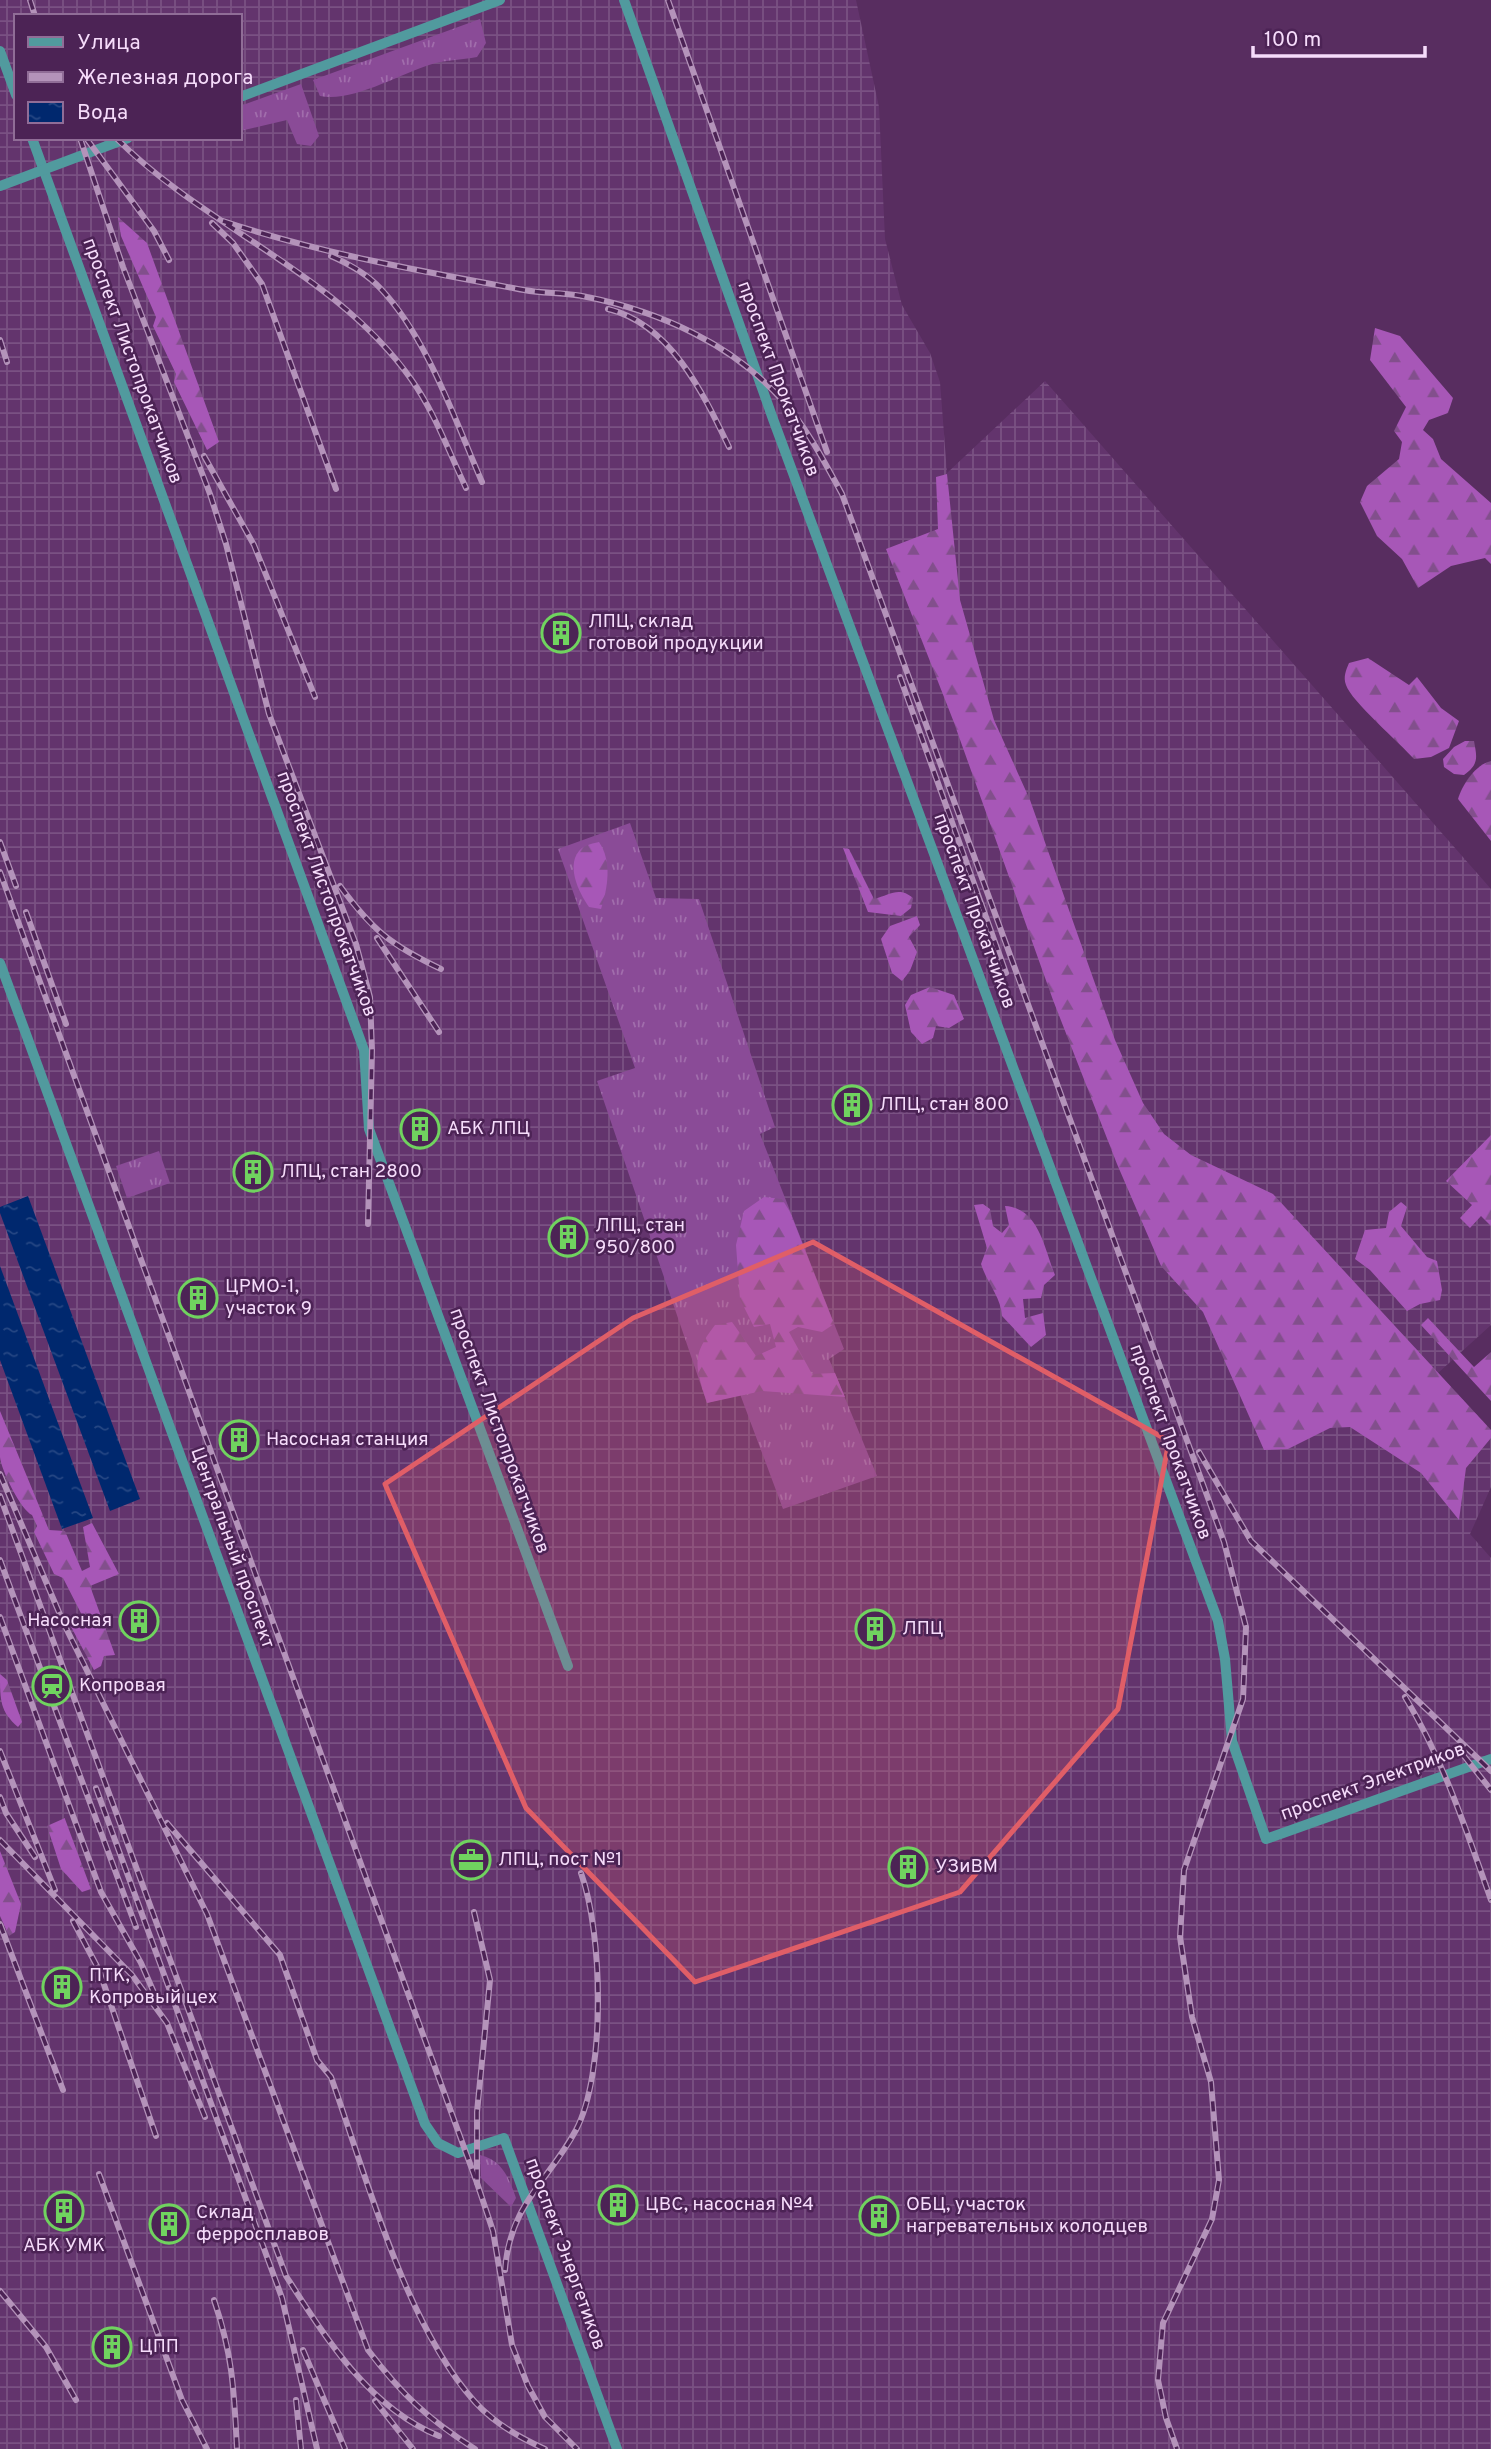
<svg xmlns="http://www.w3.org/2000/svg" width="1491" height="2449" font-family="Overpass,sans-serif">
	<defs>
		<pattern id="industrial-grid" width="8" height="8" patternUnits="userSpaceOnUse" patternTransform="scale(1.75)"><rect width="8" height="8" fill="#63346d"/><path d="M0 4h8M4 0v8" fill="none" stroke="#7a5183"/></pattern>
		<pattern id="grass-tufts" width="24" height="20" patternUnits="userSpaceOnUse" patternTransform="scale(1.75)"><rect width="24" height="20" fill="#8a4b97"/><path d="M3 7l-1-3M5 7V3M7 7l1-3M15 17l-1-3M17 17v-4M19 17l1-3" fill="none" stroke="#a16dac"/></pattern>
		<pattern id="forest-firs" width="22" height="20" patternUnits="userSpaceOnUse" patternTransform="scale(1.75)"><rect width="22" height="20" fill="#a757b7"/><path d="M5 1l3.5 6h-7zM16 11l3.5 6h-7z" fill="#824f8c"/></pattern>
		<pattern id="water-ripples" width="26" height="14" patternUnits="userSpaceOnUse" patternTransform="scale(1.75)"><rect width="26" height="14" fill="#00286e"/><path d="M2 4q2-2 4 0t4 0M15 11q2-2 4 0t4 0" fill="none" stroke="#264784"/></pattern>
	</defs>
	<rect width="100%" height="100%" fill="#582d60"/>
	<path fill="url(#industrial-grid)" fill-rule="evenodd" d="M0,0h856l23,107 6,132 17,66 28,48 10,29 7,91 98,-92 446,508v436l-53,48 53,57v57l-21,47 21,24v891h-1491zM16,16h224v122h-224z"/>
	<g fill="url(#grass-tufts)">
		<path d="M480,19l6,24 -9,14c-15,3 -33,3 -48,8 -29,9 -78,38 -109,31l-7,-16z"/>
		<polygon points="301,84 319,136 311,146 297,144 287,120 240,131 240,106"/>
		<polygon points="630,823 656,898 699,899 775,1127 760,1134 844,1349 829,1359 877,1476 783,1509 740,1394 707,1403 597,1081 635,1068 558,849"/>
		<polygon points="159,1151 170,1183 127,1198 116,1166"/>
		<path d="M480,2155c22,5 29,23 36,43l-5,9 -30,-29z"/>
	</g>
	<g fill="url(#forest-firs)">
		<polygon points="118,217 147,243 219,442 207,450 174,382 176,374 153,326 156,317 121,236"/>
		<polygon points="1375,328 1400,336 1453,398 1448,413 1429,420 1423,430 1433,439 1441,459 1491,503 1491,564 1485,558 1451,566 1418,588 1402,559 1377,536 1360,502 1367,486 1399,459 1402,442 1394,431 1406,407 1370,360"/>
		<polygon points="947,474 960,600 994,720 1030,800 1115,1040 1143,1103 1164,1134 1191,1155 1273,1194 1491,1430 1491,1438 1466,1468 1459,1520 1421,1473 1350,1427 1330,1428 1288,1449 1264,1450 1203,1312 1161,1266 1117,1164 1053,1000 953,720 886,549 938,529 936,477"/>
		<path d="M1368,658l41,27 8,-8 24,31 18,13 -10,27 -18,9 -17,2c-14,-16 -63,-58 -68,-74 -3,-8 0,-15 3,-22z"/>
		<path d="M1465,741h9c3,17 5,23 -10,34l-10,-1 -10,-7 -1,-8 11,-12z"/>
		<path d="M1491,761v80l-33,-42c4,-14 18,-35 33,-38z"/>
		<path d="M599,842c13,19 9,45 2,67l-12,-2c-10,-14 -25,-44 -7,-59 4,-3 12,-5 17,-6z"/>
		<path d="M843,848l6,1 25,50c16,-4 25,-13 39,-1l-2,10 -10,8 -33,-4z"/>
		<polygon points="917,916 920,925 909,937 917,952 910,971 902,981 892,973 881,939 890,926"/>
		<polygon points="930,987 954,995 964,1019 949,1028 936,1026 933,1038 922,1044 911,1032 905,1005 911,995"/>
		<polygon points="1491,1135 1491,1226 1481,1216 1470,1228 1460,1218 1472,1205 1446,1181"/>
		<path d="M764,1197l18,2 8,13 44,112 -12,8 -24,-5 -9,5 23,42 23,-1 10,24 -83,-6 -55,12c-11,-36 -17,-46 8,-78l17,-3 24,34 20,-9 -6,-23 -16,3 -14,-28 -4,-54 8,-34z"/>
		<polygon points="1401,1202 1407,1207 1401,1226 1427,1257 1437,1261 1442,1290 1440,1300 1420,1304 1407,1311 1370,1270 1355,1259 1365,1230 1386,1228 1389,1212"/>
		<path d="M983,1204l7,5 3,17 9,7 7,-8 -4,-19c34,2 39,42 50,69l-11,10 -3,13 -18,1 2,19 18,-5 3,22 -15,12 -29,-31c-1,-19 -15,-33 -21,-52l6,-16 -13,-43z"/>
		<polygon points="1428,1318 1474,1367 1491,1352 1491,1401 1421,1325"/>
		<path d="M0,1411l49,119 16,1 17,40 8,-4 -7,-40 9,-4 27,51 -29,12 25,69 -11,1 -3,10 -7,4 -25,-47 18,2 -24,-47 -9,-4 -20,-42 3,-6 -5,-11c-11,-5 -31,-45 -32,-58 0,-15 0,-31 0,-46z"/>
		<path d="M0,1674l7,6 15,42 -4,5c-18,-15 -18,-27 -18,-53z"/>
		<polygon points="65,1818 65,1819 91,1889 82,1892 61,1869 47,1826"/>
		<polygon points="0,1851 21,1904 15,1932 9,1936 0,1916"/>
	</g>
	<g fill="url(#water-ripples)">
		<polygon points="28,1196 140,1499 110,1511 0,1213 0,1207"/>
		<polygon points="0,1266 93,1518 62,1529 0,1360"/>
	</g>
	<g fill="none" stroke-linecap="round" stroke-linejoin="round">
		<g stroke="#519a9e" stroke-width="10">
			<polyline points="624,0 773,419 1218,1621 1225,1659 1232,1741 1266,1839 1491,1759"/>
			<polyline points="0,51 16,95"/>
			<polyline points="240,97 500,0"/>
			<polyline points="32,138 364,1050 369,1129 568,1666"/>
			<polyline points="0,186 128,138"/>
			<polyline points="0,963 425,2124 438,2143 458,2153 504,2138 617,2449"/>
		</g>
		<g stroke="#b493ba" stroke-width="6">
			<g id="rail">
				<polyline points="30,0 35,16"/>
				<polyline points="668,0 827,452"/>
				<polyline points="80,138 123,267 210,494 226,544 269,714 356,944 370,997 372,1050 368,1224"/>
				<polyline points="86,138 154,231 169,260"/>
				<path d="M116,138c90,90 220,135 295,241 23,32 38,73 55,109"/>
				<path d="M223,221c95,32 202,51 301,69 21,4 42,2 63,7 71,14 146,47 195,103 25,28 42,61 60,94l382,1048 22,85 -3,72 -59,171 -4,67 12,80 19,65 8,98 -7,39 -49,104 -5,57 8,38 11,31"/>
				<polyline points="212,223 233,243 262,284 336,489"/>
				<path d="M331,256c18,8 35,17 49,32 47,49 75,132 102,194"/>
				<path d="M608,309c63,15 96,86 121,138"/>
				<polyline points="0,340 7,362"/>
				<polyline points="204,456 254,545 315,697"/>
				<polyline points="900,677 1006,973"/>
				<polyline points="0,842 16,886"/>
				<polyline points="0,872 477,2183"/>
				<path d="M340,886c33,45 51,59 101,83"/>
				<polyline points="26,912 66,1024"/>
				<polyline points="377,938 439,1032"/>
				<polyline points="1199,1452 1251,1541 1491,1771"/>
				<path d="M0,1474l64,150 143,290 161,436c34,45 60,69 107,99"/>
				<path d="M0,1496l286,780c39,61 82,131 153,160"/>
				<polyline points="0,1560 136,1927"/>
				<polyline points="0,1617 101,1892 141,1963 155,1995"/>
				<path d="M1405,1697c39,64 61,133 86,203"/>
				<polyline points="0,1751 55,1890"/>
				<polyline points="1464,1756 1491,1790"/>
				<polyline points="96,1788 282,2298 317,2449"/>
				<polyline points="0,1797 6,1813 35,1857"/>
				<path d="M167,1823l113,132 37,105 14,17c35,98 74,247 144,325 18,20 45,36 70,47"/>
				<polyline points="0,1840 132,1975 167,2023 205,2117"/>
				<polyline points="474,1912 490,1980 477,2112 477,2183 493,2231 512,2345 528,2386 545,2417 577,2449"/>
				<polyline points="73,1921 99,1970 156,2136"/>
				<polyline points="0,1924 63,2090"/>
				<polyline points="99,2174 182,2400 207,2449"/>
				<path d="M505,2270c5,-66 42,-87 71,-140 30,-57 27,-196 5,-257"/>
				<polyline points="0,2291 46,2347 76,2400"/>
				<path d="M214,2300c19,56 20,91 23,149"/>
				<polyline points="303,2350 345,2449"/>
				<polyline points="296,2400 301,2449"/>
				<polyline points="375,2401 413,2449"/>
			</g>
		</g>
		<use href="#rail" stroke="#4c2355" stroke-width="3.5" stroke-dasharray="10" stroke-linecap="butt"/>
	</g>
	<path fill="#e05e67" fill-opacity="0.2" stroke="#e05e67" stroke-width="5" stroke-linejoin="round" d="M813,1242l356,199 -51,268 -158,183 -265,90 -169,-174 -141,-324 248,-166z"/>
	<defs>
		<g id="building-ring" transform="scale(2.0125)"><circle r="9.5" fill="#4c2355" stroke="#70d35f" stroke-width="1.5"/><path d="M-4-6H4V6H1V3H-1V6H-4ZM-2.5-4.3h1.7v1.8h-1.7ZM.8-4.3h1.7v1.8H.8ZM-2.5-1h1.7V.8h-1.7ZM.8-1h1.7V.8H.8Z" fill="#70d35f"/></g>
		<g id="station-ring" transform="scale(2.0125)"><circle r="9.5" fill="#4c2355" stroke="#70d35f" stroke-width="1.5"/><path d="M-3-6H3Q5-6 5-4V2Q5 4 3 4L4.5 6H3L1.5 4h-3L-3 6H-4.5L-3 4Q-5 4-5 2V-4Q-5-6-3-6ZM-3.5-4v3h7v-3ZM-3.5 1v1.5H-2V1ZM2 1v1.5H3.5V1Z" fill="#70d35f"/></g>
		<g id="office-ring" transform="scale(2.0125)"><circle r="9.5" fill="#4c2355" stroke="#70d35f" stroke-width="1.5"/><path d="M-6-3h4V-5.5h4V-3h4V5H-6ZM-1-4.5V-3h2v-1.5ZM-6 0V1H6V0Z" fill="#70d35f"/></g>
	</defs>
	<g fill-rule="evenodd">
		<use href="#building-ring" x="561" y="633"/>
		<use href="#building-ring" x="852" y="1105"/>
		<use href="#building-ring" x="420" y="1129"/>
		<use href="#building-ring" x="253" y="1172"/>
		<use href="#building-ring" x="568" y="1237"/>
		<use href="#building-ring" x="198" y="1298"/>
		<use href="#building-ring" x="239" y="1440"/>
		<use href="#building-ring" x="139" y="1621"/>
		<use href="#building-ring" x="875" y="1629"/>
		<use href="#station-ring" x="52" y="1686"/>
		<use href="#office-ring" x="471" y="1860"/>
		<use href="#building-ring" x="908" y="1867"/>
		<use href="#building-ring" x="62" y="1987"/>
		<use href="#building-ring" x="618" y="2205"/>
		<use href="#building-ring" x="64" y="2211"/>
		<use href="#building-ring" x="879" y="2216"/>
		<use href="#building-ring" x="169" y="2224"/>
		<use href="#building-ring" x="112" y="2347"/>
	</g>
	<g text-anchor="middle" dominant-baseline="central" stroke-width="5" stroke-linejoin="round" paint-order="stroke">
		<g font-size="19" fill="#f6dcfb" stroke="#4c2355">
			<text transform="translate(132 361) rotate(70)">проспект Листопрокатчиков</text>
			<text transform="translate(778 379) rotate(70)">проспект Прокатчиков</text>
			<text transform="translate(326 894) rotate(70)">проспект Листопрокатчиков</text>
			<text transform="translate(974 911) rotate(70)">проспект Прокатчиков</text>
			<text transform="translate(499 1431) rotate(70)">проспект Листопрокатчиков</text>
			<text transform="translate(1170 1442) rotate(70)">проспект Прокатчиков</text>
			<text transform="translate(232 1548) rotate(70)">Центральный проспект</text>
			<text transform="translate(1373 1782) rotate(-20)">проспект Электриков</text>
			<text transform="translate(565 2254) rotate(70)">проспект Энергетиков</text>
		</g>
		<g font-size="19" fill="#f6dcfb" stroke="#4c2355" text-anchor="start">
			<text x="588" y="622">ЛПЦ, склад<tspan x="588" dy="22">готовой продукции</tspan></text>
			<text x="879" y="1105">ЛПЦ, стан 800</text>
			<text x="447" y="1129">АБК ЛПЦ</text>
			<text x="280" y="1172">ЛПЦ, стан 2800</text>
			<text x="595" y="1226">ЛПЦ, стан<tspan x="595" dy="22">950/800</tspan></text>
			<text x="225" y="1287">ЦРМО-1,<tspan x="225" dy="22">участок 9</tspan></text>
			<text x="266" y="1440">Насосная станция</text>
			<text x="112" y="1621" text-anchor="end">Насосная</text>
			<text x="902" y="1629">ЛПЦ</text>
			<text x="79" y="1686">Копровая</text>
			<text x="498" y="1860">ЛПЦ, пост №1</text>
			<text x="935" y="1867">УЗиВМ</text>
			<text x="89" y="1976">ПТК,<tspan x="89" dy="22">Копровый цех</tspan></text>
			<text x="645" y="2205">ЦВС, насосная №4</text>
			<text x="906" y="2205">ОБЦ, участок<tspan x="906" dy="22">нагревательных колодцев</tspan></text>
			<text x="196" y="2213">Склад<tspan x="196" dy="22">ферросплавов</tspan></text>
			<text x="64" y="2246" text-anchor="middle">АБК УМК</text>
			<text x="139" y="2347">ЦПП</text>
		</g>
	</g>
	<rect x="14" y="14" width="228" height="126" fill="#4c2355" stroke="#906d97" stroke-width="2"/>
	<rect x="28" y="37" width="35" height="10" fill="#519a9e" stroke="#906d97" stroke-width="2"/>
	<text x="77" y="49" font-size="21" fill="#f6dcfb">Улица</text>
	<rect x="28" y="72" width="35" height="10" fill="#b493ba" stroke="#906d97" stroke-width="2"/>
	<text x="77" y="84" font-size="21" fill="#f6dcfb">Железная дорога</text>
	<rect x="28" y="102" width="35" height="21" fill="url(#water-ripples)" stroke="#906d97" stroke-width="2"/>
	<text x="77" y="119" font-size="21" fill="#f6dcfb">Вода</text>
	<path d="M1253 46v10h172v-10" fill="none" stroke="#f6dcfb" stroke-width="3.5"/>
	<text x="1264" y="46" font-size="21" fill="#f6dcfb" stroke="#4c2355" stroke-width="5" paint-order="stroke">100 m</text>
</svg>
